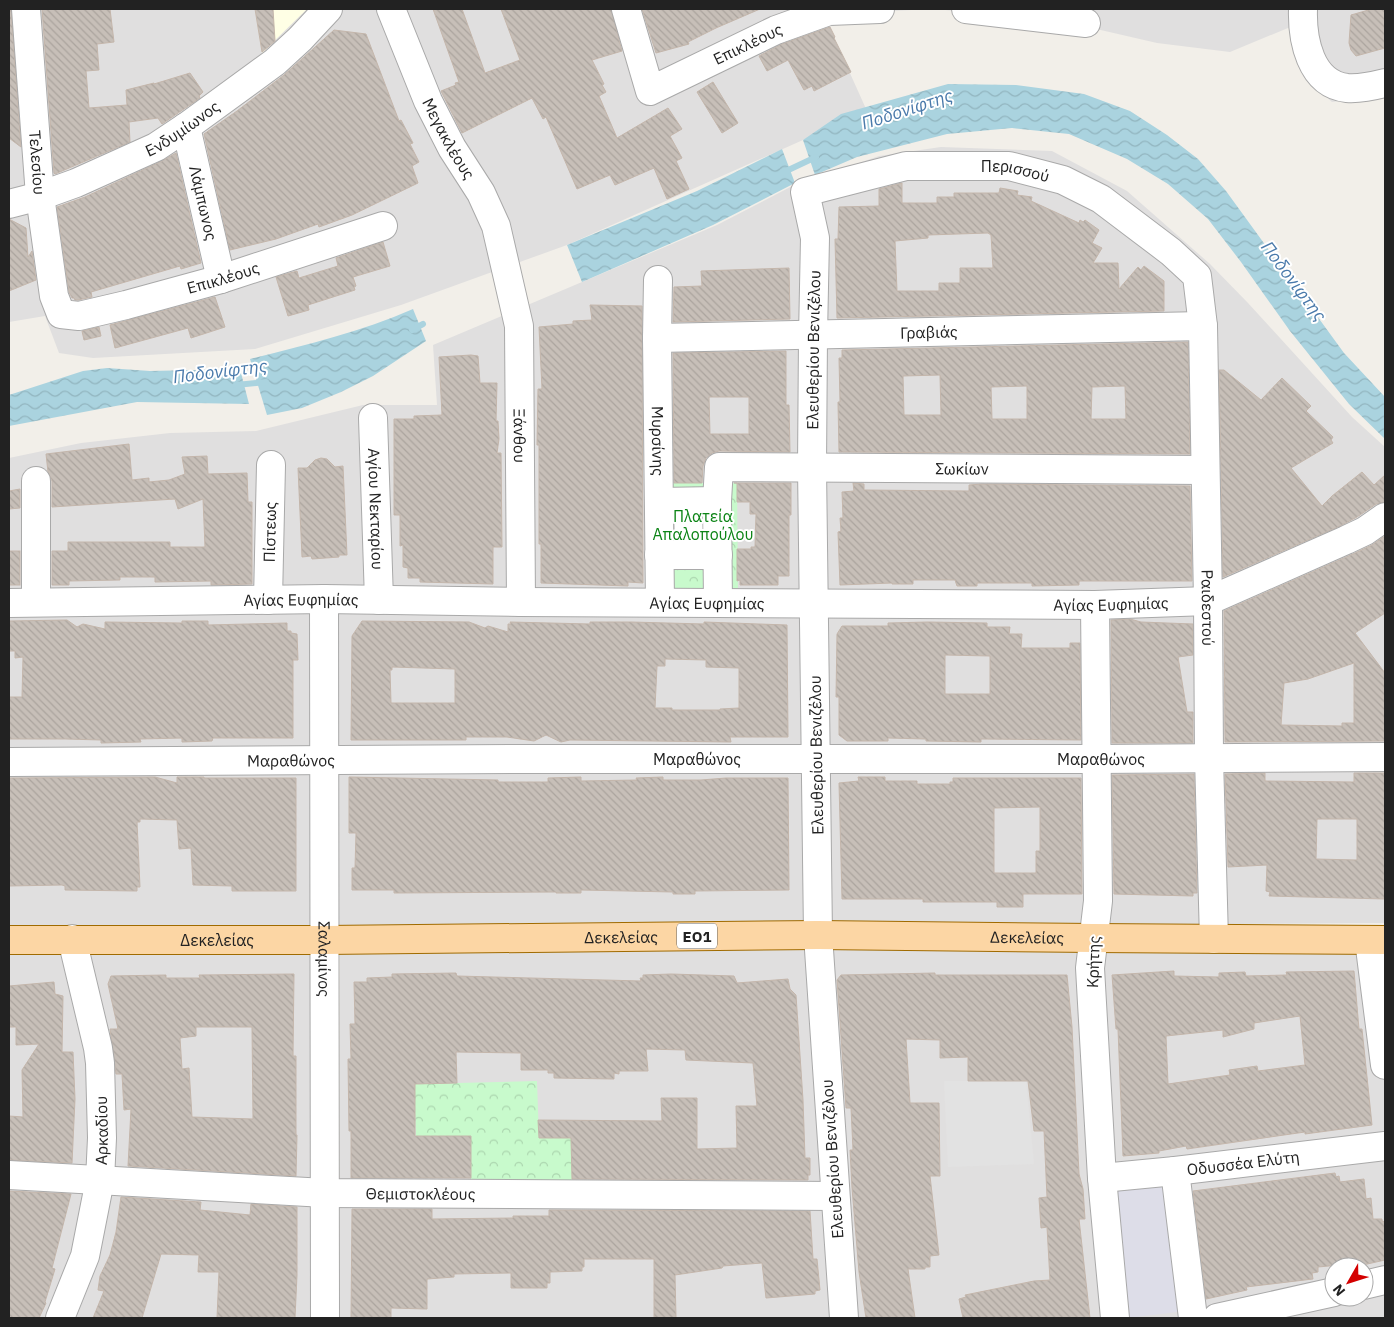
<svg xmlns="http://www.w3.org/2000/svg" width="1394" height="1327" font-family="'IBM Plex Sans',sans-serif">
	<defs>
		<pattern id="park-crowns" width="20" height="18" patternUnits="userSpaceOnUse" patternTransform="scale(1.25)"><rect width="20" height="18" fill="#c8facc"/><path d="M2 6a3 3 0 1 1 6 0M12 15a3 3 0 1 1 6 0" fill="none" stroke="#acd6af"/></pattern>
		<pattern id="water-waves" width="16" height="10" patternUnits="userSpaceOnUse" patternTransform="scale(1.25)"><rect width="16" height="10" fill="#aad3df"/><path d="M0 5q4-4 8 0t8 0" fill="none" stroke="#92b5bf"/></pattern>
		<pattern id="building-back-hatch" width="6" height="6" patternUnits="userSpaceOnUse" patternTransform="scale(1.25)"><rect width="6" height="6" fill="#c7bfb8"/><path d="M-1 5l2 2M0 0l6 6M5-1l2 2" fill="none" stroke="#aba49e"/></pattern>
	</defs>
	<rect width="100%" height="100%" fill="#f2efe9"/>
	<g fill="#e0dfdf" fill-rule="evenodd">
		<polygon points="9,9 1385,9 1385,95 1332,102 1303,76 1300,23 1230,52 1157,43 1053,19 933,9 825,14 831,31 867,111 836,122 803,140 567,245 401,305 255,349 93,358 59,353 45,316 9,322"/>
		<polygon points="941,147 1052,151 1127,191 1210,264 1248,303 1352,417 1385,447 1385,923 9,933 9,458 81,443 170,433 256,431 363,405 437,405 433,345 717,225 798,183 819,177 879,156"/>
		<path d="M791,945l594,7v366h-1045v-365zM1334,1267h30v30h-30z"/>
		<polygon points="316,951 314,1318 9,1318 9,952"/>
	</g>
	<polygon fill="#ffffe5" points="255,9 307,9 262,53"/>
	<g fill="url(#park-crowns)">
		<polygon points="668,483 737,483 738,588 669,588"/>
		<polygon points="537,1081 539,1138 571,1138 572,1183 471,1185 471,1136 416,1137 414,1084"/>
	</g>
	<polygon fill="#e2e2e2" points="944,1081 1026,1081 1034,1164 948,1167"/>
	<polygon fill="#dddde8" points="1168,1183 1186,1311 1127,1318 1110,1190"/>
	<g fill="url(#water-waves)">
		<polygon points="948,84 1016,85 1084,94 1130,111 1167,135 1198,159 1226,191 1344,353 1385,397 1385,439 1349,404 1290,331 1241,262 1208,219 1168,184 1127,159 1069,134 1012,128 947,134 857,157 815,175 803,140 841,114"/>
		<polygon points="782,149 795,183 713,225 582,282 567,245 697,191"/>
		<path d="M413,309l13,32 -53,35 -32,16 -39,16 -35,7 -17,-56c55,-14 111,-27 163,-50z"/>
		<polygon points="107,368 150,371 240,369 249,404 137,402 9,426 9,395 83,371"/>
	</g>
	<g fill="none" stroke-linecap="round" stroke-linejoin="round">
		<g stroke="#aad3df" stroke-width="6">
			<polyline points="782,173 816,157"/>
			<polyline points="412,330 423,324"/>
			<polyline points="236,385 266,382"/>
		</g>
	</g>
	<g fill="url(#building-back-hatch)" stroke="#c4b6ab" fill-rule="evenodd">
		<polygon points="9,9 11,9 21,147 9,138"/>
		<polygon points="42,9 110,9 114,42 97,44 99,70 86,71 89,108 127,105 126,90 154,83 154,84 190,73 203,92 199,96 200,98 162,124 158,118 129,122 130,142 55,174 54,173"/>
		<polygon points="255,9 273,9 275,41 262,52"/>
		<polygon points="433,9 462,9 485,73 520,60 501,9 611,9 622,51 592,60 604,84 602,85 606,92 599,96 617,138 668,108 682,129 670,136 682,158 676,161 689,189 667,199 654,168 615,185 610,175 577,189 546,117 543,119 532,98 462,133 441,91 456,85 455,83 459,82"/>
		<polygon points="642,9 760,9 716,28 688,42 689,44 656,53"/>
		<polygon points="1372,9 1385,9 1385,48 1356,56 1351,50 1349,43 1351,15"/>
		<polygon points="830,27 835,37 834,38 851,72 814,91 812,86 804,90 788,60 767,71 759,56 782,44"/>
		<polygon points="334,30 366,34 399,121 401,120 413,143 410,144 419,162 412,166 418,183 352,215 319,227 318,224 276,239 230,250 204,134 237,111 284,75"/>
		<polygon points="713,82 738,123 722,133 697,92"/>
		<polygon points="176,153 201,263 181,269 180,266 91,292 92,297 78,300 75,300 74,298 72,298 69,292 57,207 85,197 162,161"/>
		<path d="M902,183v20h35v-6h17v-4h45l1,-5 18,3 -1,4 15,2 -1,4 48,22 1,-3 3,2 2,-2 14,10 -7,13 10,5 -9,15h25l1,26 19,-22 3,3 3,-4 20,15v30l-327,7 -2,-79h3l1,-32 40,-1v-17zM988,233l3,2 2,33h-33v15h-21v8h-42l-2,-50 33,-3v-3z"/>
		<polygon points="9,219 26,228 28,257 32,251 36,280 9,291"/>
		<polygon points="383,242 390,266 353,277 356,286 354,287 355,290 308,305 309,310 288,316 276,277 297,271 299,278 338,266 336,258"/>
		<polygon points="789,268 790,319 673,322 674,287 702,286 701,271"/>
		<polygon points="215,297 225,327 191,338 188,328 115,348 110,325"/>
		<polygon points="590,305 642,306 643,583 628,582 628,586 541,583 541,544 539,544 539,445 537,445 538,389 542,389 539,327 573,324 573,321 592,320"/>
		<polygon points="99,327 101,336 84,340 82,331"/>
		<path d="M1188,342l2,112 -351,-2 -1,-50h2l-1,-44h3v-8zM940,375l1,40h-37l-1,-39zM1027,386v33h-35l-1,-32zM1125,386l1,33h-35l1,-32z"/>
		<path d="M786,351v54h3l1,47 -71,-1 -7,2 -6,5 -3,8 -1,17h-28l-1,-130zM709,397h40v37h-39z"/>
		<polygon points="471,355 478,356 480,383 497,383 496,421 498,421 499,439 497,453 501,453 502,547 493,547 493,584 420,582 420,578 408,578 408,568 403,567 403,545 400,546 400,515 394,515 394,419 414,419 414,416 442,415 439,357"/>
		<polygon points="1219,370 1224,370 1261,400 1282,378 1311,406 1306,411 1333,437 1331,440 1333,443 1291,468 1322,506 1332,496 1362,472 1374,485 1385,475 1385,502 1376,504 1357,517 1340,526 1223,577"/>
		<polygon points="129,444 132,480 149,478 149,482 169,480 185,474 182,457 207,456 208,474 247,473 248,502 252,502 252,584 211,585 211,581 155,582 155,577 120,577 120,580 69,581 69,585 52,585 52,551 68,551 68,542 170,542 170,547 205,547 203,499 178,509 175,499 52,507 52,481 48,472 46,454"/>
		<polygon points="321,458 327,459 335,467 343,466 347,555 339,555 339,557 312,559 311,556 302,557 298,468 307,468 315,460"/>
		<polygon points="734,483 791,483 791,515 789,515 789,576 778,576 778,585 740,585 740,580 737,581 737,549 751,549 751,547 755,547 756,514 750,514 750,502 737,502 737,483"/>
		<polygon points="853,483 864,484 864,490 969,491 969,485 982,484 1190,486 1192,581 1079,581 1079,585 1032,586 1032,583 977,583 977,586 957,586 955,580 913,580 913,584 892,584 892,583 840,585 838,532 841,531 840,518 843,518 842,492 854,491"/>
		<polygon points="20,489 20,508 9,509 9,491"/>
		<path d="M1385,536v77l-30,20 30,40v68l-160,1 -1,-131 129,-57 19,-9zM1354,663v60h-12v3l-61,-1 3,-42 24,-4z"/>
		<rect x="9" y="551" width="11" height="34"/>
		<polygon points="1130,619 1141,622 1193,624 1193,655 1178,657 1187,712 1193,712 1193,743 1112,743 1111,620"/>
		<polygon points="67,620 77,627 83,624 105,629 105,622 182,623 182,621 208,621 208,625 287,623 287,631 291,631 291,633 297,634 298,660 293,660 293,738 213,738 212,741 182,742 182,738 140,739 141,742 101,743 101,740 66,739 9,739 9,697 22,697 23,657 15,658 15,651 9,651 9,621"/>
		<path d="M362,621l107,1 16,6 3,-2 20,6v-8h3l-1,-2 80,2v-2h41l73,2v-2l83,3 1,112h-58l1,5 -161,-2 -9,2 -15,-7 -12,6 -27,-4h-41v3h-115l1,-104zM665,659l41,1v7l33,1v40l-19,1v1h-48v-2h-17l2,-42h8zM392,667l63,2v34h-64l-1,-33h2z"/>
		<path d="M928,622l59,1v4h23l-1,7h13l-1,14h49v-5h10l1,97 -100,-1v3l-55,-1v-2l-38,-1v3h-41l-8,-6v-38h-3l1,-63 5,-8h46v-3zM945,655l45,1v38h-45z"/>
		<path d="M1265,773v8l89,1v-9h31v126l-116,-3 1,-4 -4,-1 1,-26 -39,2 -3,-93zM1317,819h40v41l-41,-1z"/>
		<polygon points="1194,774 1197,893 1193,893 1193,896 1114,894 1112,775"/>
		<polygon points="155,777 177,783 177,777 204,777 204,778 296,778 296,891 232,891 232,886 193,885 191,848 179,849 177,820 140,819 140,822 137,822 140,887 137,887 137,891 65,890 65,886 62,885 9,886 9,778"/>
		<polygon points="349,777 498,780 498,782 548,782 548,778 581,777 581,781 637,780 636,778 663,777 663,780 701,780 726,778 788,778 789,890 695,891 695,894 673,894 673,892 581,890 581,893 556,893 556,892 394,893 394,890 352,890 352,868 355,868 356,833 349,833"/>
		<path d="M858,777h27v4h32v3h33v-2h3v-4h128l1,116h-59v13h-26v-5h-74v-3h-81l-3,-116 20,-2zM1040,807v44h-4v22h-42v-65z"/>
		<path d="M1174,971v5l45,1v-4l26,-1 1,4 41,-1 -1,-3 68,-1 5,58h3l10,96 -67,9v-2l-118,17 -1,-3 -27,5v2l-36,3 -5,-127h-2l-4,-54zM1300,1016l5,49 -47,6 -1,-5 -28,4 1,5 -62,9 -2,-48 57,-6v7l31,-8v-6z"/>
		<polygon points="456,973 457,976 641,981 640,978 643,978 643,975 671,974 734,976 737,983 788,979 790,989 796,995 803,1100 805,1158 810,1158 810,1175 808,1175 808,1180 572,1179 571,1138 539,1138 538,1120 662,1121 661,1098 697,1098 697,1149 737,1148 736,1106 757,1106 753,1063 686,1060 685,1050 646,1049 648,1071 619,1071 619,1074 614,1073 614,1079 554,1078 554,1073 548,1073 548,1070 521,1070 521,1053 456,1052 457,1083 415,1084 415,1136 471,1136 471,1178 351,1178 351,1131 349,1131 348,1059 351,1059 350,1024 355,1024 354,982 367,982 367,978 392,977 392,974"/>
		<polygon points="935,973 935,975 1067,975 1072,1027 1079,1174 1083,1189 1085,1219 1079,1219 1090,1318 963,1318 959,1299 966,1297 965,1295 1034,1281 1050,1280 1047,1227 1041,1228 1039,1198 1047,1197 1044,1131 1034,1131 1028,1081 968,1081 968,1057 940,1058 940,1040 906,1039 910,1103 939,1103 940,1176 930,1176 939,1255 930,1256 930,1267 925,1267 925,1269 908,1269 915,1318 866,1318 859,1272 852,1188 850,1150 853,1150 851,1108 846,1108 837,980 841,975"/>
		<path d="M294,974l-1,82h3v79h1l-1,41 -168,-10 3,-57 -7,1 -2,-36h-6l-6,-45h8l-10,-45 3,-8 55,-1v3h34l-1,-3zM196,1027h56l1,92 -61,-2 -3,-49 -7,1 -2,-31 16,-2z"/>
		<polygon points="54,982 55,994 63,996 62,1052 73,1052 75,1099 72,1163 9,1160 9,1116 23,1117 22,1070 39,1044 16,1045 16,1027 9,1027 9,986"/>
		<polygon points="1335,1173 1336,1177 1339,1176 1340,1182 1364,1179 1366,1199 1371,1198 1373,1219 1382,1219 1382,1221 1385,1222 1385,1260 1354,1267 1352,1267 1350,1264 1318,1267 1318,1272 1312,1273 1313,1279 1246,1287 1247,1290 1206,1299 1193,1191"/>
		<polygon points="9,1191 71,1194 52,1268 55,1269 45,1302 46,1303 39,1318 9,1318"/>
		<polygon points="121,1197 201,1202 200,1210 250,1215 251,1204 297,1207 297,1275 295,1318 217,1318 219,1272 198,1272 199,1255 161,1254 142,1318 93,1318 104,1291 98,1290 100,1276 110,1255 116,1232"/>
		<polygon points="352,1209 432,1209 432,1219 513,1218 513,1216 549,1216 549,1210 810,1211 813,1259 817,1259 820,1290 815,1291 815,1294 766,1298 762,1263 723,1266 722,1268 675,1275 676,1318 654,1318 654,1259 584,1259 584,1267 582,1267 582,1271 550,1272 550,1283 547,1283 547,1288 511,1288 511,1273 454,1274 454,1277 427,1279 427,1309 391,1308 391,1318 351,1318"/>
	</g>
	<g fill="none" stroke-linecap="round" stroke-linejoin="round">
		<g stroke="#a9a9a9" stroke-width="30">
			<g id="minor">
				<path id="s1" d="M26,9l14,187 14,100 7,18 18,2 47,-11 95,-26 162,-53"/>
				<path id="s2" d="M391,9l37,92 24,47 29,45 15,33 23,100 2,276"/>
				<path id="s3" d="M626,9l24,82 126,-61 53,-19 51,-2"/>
				<polyline points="966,9 1086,23"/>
				<path d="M1303,9c-1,30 7,75 44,79 12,1 26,-2 38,-5"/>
				<path id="s4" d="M186,127l35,152"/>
				<path id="s5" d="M9,204l31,-8 36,-13 80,-36 30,-20 89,-65 25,-23 28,-30"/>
				<path id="s6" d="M658,280l-1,58 3,264"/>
				<path id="s7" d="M657,338l546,-12"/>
				<path id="s8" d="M373,418l6,182"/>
				<polyline points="36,481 36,602"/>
				<polyline points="659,502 717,501"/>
				<polyline points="688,502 689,555"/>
				<polyline points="659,555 718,555"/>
				<path id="s9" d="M324,599l1,719"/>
				<path id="s10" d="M268,600l3,-135"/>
				<path id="s11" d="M9,603l315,-4 197,3 574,3 113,-4 138,-61 19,-9 20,-14"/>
				<path id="s12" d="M718,603l-1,-102 2,-34 486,3"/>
				<polyline points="1095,605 1098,901 1090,968 1102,1178 1115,1318"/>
				<path id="s13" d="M9,762l503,-3h585l288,-2"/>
				<polyline points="1369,940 1385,1065"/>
				<polyline points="1175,1171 1193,1318"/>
				<path id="s14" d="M9,1175l316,18 510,3"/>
				<path id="s15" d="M1102,1178l73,-7 210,-25"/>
				<polyline points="1364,1285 1385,1280"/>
				<path id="s16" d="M60,1318l25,-62 15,-76 2,-42 -2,-75 -2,-15 -26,-109"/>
				<path id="s17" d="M844,1318l-26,-383 -6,-468 1,-131 2,-98 -10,-46 101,-26h103l54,14 38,19 70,53 26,24 6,50 5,275 1,157 5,181"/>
				<polyline points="1217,1318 1334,1292"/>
			</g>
		</g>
		<g stroke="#a06b00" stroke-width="30">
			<g id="major">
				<path id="s18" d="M9,940h316l493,-5 276,3 291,2"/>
			</g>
		</g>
		<use href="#minor" stroke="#fff" stroke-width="28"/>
		<use href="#major" stroke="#fcd6a4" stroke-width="28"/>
	</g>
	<g text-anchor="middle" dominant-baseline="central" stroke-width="4" stroke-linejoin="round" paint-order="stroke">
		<rect fill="#fff" stroke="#646464" stroke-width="1" x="677" y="923.5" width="40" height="25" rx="4"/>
		<g font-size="15" font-weight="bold" fill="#222">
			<text x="697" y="936">ΕΟ1</text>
		</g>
		<g font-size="16" fill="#222" stroke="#fff">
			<text stroke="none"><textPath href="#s3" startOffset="194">Επικλέους</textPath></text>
			<text stroke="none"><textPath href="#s5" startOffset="190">Ενδυμίωνος</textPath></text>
			<text stroke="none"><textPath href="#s2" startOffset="142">Μεγακλέους</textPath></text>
			<text stroke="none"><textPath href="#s1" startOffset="154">Τελεσίου</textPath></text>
			<text stroke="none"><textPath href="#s17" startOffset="1342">Περισσού</textPath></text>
			<text stroke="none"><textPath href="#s4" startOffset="78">Λάμπωνος</textPath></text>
			<text stroke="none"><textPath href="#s1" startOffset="475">Επικλέους</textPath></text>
			<text stroke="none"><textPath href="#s7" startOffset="272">Γραβιάς</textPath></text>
			<text stroke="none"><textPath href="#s17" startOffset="969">Ελευθερίου Βενιζέλου</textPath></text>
			<text stroke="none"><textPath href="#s2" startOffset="454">Ξάνθου</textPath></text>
			<text stroke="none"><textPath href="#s6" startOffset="161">Μυρσίνης</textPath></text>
			<text stroke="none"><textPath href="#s12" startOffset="379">Σωκίων</textPath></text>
			<text stroke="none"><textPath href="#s8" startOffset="91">Αγίου Νεκταρίου</textPath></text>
			<text stroke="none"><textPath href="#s10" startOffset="68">Πίστεως</textPath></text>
			<text stroke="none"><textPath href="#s11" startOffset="292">Αγίας Ευφημίας</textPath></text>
			<text stroke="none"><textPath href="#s11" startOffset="698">Αγίας Ευφημίας</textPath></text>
			<text stroke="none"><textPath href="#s11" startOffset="1102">Αγίας Ευφημίας</textPath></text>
			<text stroke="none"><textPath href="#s17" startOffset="1889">Ραιδεστού</textPath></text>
			<text transform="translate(816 755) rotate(-91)">Ελευθερίου Βενιζέλου</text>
			<text stroke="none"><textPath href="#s13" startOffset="688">Μαραθώνος</textPath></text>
			<text stroke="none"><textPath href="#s13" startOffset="1092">Μαραθώνος</textPath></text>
			<text stroke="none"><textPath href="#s13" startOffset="282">Μαραθώνος</textPath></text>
			<text stroke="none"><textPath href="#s18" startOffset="612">Δεκελείας</textPath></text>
			<text stroke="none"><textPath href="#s18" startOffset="1018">Δεκελείας</textPath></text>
			<text stroke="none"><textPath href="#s18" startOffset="208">Δεκελείας</textPath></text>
			<text stroke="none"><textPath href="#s9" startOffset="360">Σαλαμίνος</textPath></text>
			<text transform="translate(1093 962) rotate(-88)">Κρήτης</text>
			<text stroke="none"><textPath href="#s16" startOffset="194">Αρκαδίου</textPath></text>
			<text transform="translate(832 1159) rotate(-94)">Ελευθερίου Βενιζέλου</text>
			<text stroke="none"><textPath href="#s15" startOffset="142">Οδυσσέα Ελύτη</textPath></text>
			<text stroke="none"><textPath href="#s14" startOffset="412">Θεμιστοκλέους</textPath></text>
		</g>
		<g font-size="16" fill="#0c8416" stroke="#fff">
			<text x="703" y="516">Πλατεία<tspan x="703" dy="18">Απαλοπούλου</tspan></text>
		</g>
		<g font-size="18" font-style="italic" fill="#4a7aab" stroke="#fff">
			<text transform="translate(907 109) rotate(-18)">Ποδονίφτης</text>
			<text transform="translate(1294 281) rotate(53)">Ποδονίφτης</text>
			<text transform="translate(220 371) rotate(-7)">Ποδονίφτης</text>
		</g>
	</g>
	<rect width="1394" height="1327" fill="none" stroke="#222222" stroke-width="20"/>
	<g transform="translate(1349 1282) rotate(231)"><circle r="24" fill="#ffffff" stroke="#a7a7a7"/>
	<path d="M0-4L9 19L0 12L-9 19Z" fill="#d40000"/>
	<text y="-8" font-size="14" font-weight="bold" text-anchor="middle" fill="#222222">N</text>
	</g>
</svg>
